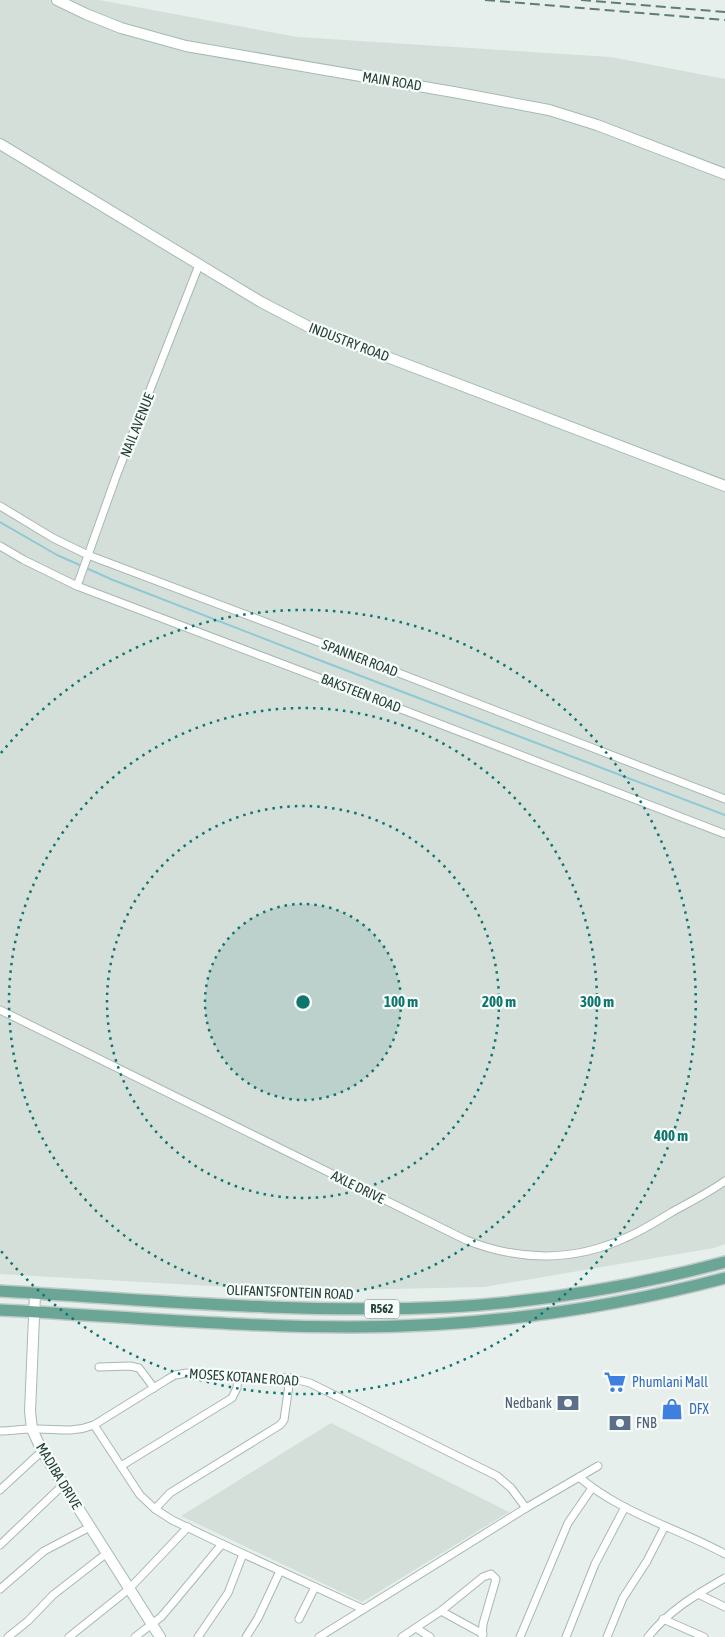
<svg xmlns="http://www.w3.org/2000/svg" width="725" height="1637" font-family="'Asap Condensed',sans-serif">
	<rect width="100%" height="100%" fill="#e6efeb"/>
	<g fill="#d4dfda">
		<polygon points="0,0 99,0 297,37 611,57 725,79 725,1244 714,1248 484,1287 300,1291 0,1274"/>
		<polygon points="331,1423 509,1512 362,1602 181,1516"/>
	</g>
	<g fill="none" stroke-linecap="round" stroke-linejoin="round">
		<g stroke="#8ec9d4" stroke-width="2">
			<polyline points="0,522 57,555 82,566"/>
			<polyline points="86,568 113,580 319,660 725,815"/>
		</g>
		<g stroke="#a8b8b2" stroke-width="9">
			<g id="street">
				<polyline points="0,506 53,538 88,555 321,643 725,799"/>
				<polyline points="0,546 24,560 77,586 367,696 725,834"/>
				<polyline points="77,586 117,474 199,265"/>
				<path d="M0,1010l466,230c52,21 108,22 159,-2 17,-7 32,-17 47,-26 18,-10 36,-19 53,-31"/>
				<polyline points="99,1367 130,1366 139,1368 154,1388"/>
				<polyline points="94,1425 140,1495 155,1509 172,1520 222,1544 363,1609"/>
				<path d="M0,1431c11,0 21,-2 32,-2 24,-1 38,5 62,-4l74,-46 7,-4 12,-2 103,5 20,5 187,93 14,12 15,20"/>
				<polyline points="121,1466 232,1398 237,1388 238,1375"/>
				<path d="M579,1477c42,36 98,51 146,77"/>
				<polyline points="0,1490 42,1451"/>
				<polyline points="155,1509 170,1493 280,1425 284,1420 290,1378"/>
				<polyline points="0,1545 63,1485"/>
				<polyline points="0,1589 44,1551 90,1527"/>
				<polyline points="698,1594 725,1607"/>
				<polyline points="441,1611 483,1634"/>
				<polyline points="299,1619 315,1587"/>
				<polyline points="663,1619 704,1637"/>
				<polyline points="416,1628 430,1637"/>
				<polyline points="8,1637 28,1621 53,1595 107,1553"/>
				<polyline points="69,1637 129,1589 188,1527"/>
				<polyline points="135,1637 161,1617 173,1603 222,1544"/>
				<polyline points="198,1637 228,1593 243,1554"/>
				<polyline points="246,1637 258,1618 280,1571"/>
				<polyline points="319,1637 526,1508 598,1466"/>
				<polyline points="402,1637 441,1611 483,1577 491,1574 496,1579 483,1624 482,1637"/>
				<polyline points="520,1637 568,1523 592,1488"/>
				<polyline points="566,1637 595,1564 625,1507"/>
				<polyline points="607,1637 623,1598 647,1561 665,1526"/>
				<path d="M648,1637c20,-26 49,-43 77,-59"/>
			</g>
		</g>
		<g stroke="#a4bbb3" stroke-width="12">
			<g id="secondary">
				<polyline points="57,0 86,14 121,28 186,46 459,93 549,110 597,125 725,174"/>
				<polyline points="0,144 261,302 311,328 725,486"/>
				<polyline points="35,1294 30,1411 32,1429 42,1451 160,1637"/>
			</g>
		</g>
		<g stroke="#c2cac8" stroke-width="14">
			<g id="primary">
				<path d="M0,1291c149,9 300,23 449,16 93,-5 186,-21 276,-45"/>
				<path d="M0,1310c117,6 234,17 351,17 126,0 252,-17 374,-49"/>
			</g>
		</g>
		<use href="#street" stroke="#fff" stroke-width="7"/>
		<use href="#secondary" stroke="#fff" stroke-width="10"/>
		<use href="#primary" stroke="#6aa596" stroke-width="11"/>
		<g stroke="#5f7d75" stroke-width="2" stroke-dasharray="10 5" stroke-linecap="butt">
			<polyline points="485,0 725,20"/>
			<polyline points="581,0 725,12"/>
		</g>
	</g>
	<circle cx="303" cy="1002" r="98" fill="#0f766e" fill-opacity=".12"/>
	<g fill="none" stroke="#0f766e" stroke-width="2.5" stroke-dasharray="2.5 5">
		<circle cx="303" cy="1002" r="98"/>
		<circle cx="303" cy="1002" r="196"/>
		<circle cx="303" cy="1002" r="294"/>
		<path d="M1 753A392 392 0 1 1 1 1251"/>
	</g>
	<defs>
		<g id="supermarket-bare" transform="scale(1.725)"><path d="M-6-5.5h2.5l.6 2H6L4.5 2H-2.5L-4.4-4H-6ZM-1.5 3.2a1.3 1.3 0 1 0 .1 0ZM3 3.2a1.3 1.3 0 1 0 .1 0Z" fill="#3f7fe0" stroke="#f7fbf9" stroke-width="2.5" paint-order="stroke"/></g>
		<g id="bank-bare" transform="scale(1.725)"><path d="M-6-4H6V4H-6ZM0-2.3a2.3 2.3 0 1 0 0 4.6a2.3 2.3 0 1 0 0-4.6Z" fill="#5c6f8a" stroke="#f7fbf9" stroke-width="2.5" paint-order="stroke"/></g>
		<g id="shop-bare" transform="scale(1.725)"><path d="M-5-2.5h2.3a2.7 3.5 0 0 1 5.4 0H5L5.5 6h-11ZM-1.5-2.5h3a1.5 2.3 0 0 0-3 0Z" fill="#3f7fe0" stroke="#f7fbf9" stroke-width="2.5" paint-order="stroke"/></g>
	</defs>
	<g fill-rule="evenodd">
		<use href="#supermarket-bare" x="615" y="1382"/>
		<use href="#bank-bare" x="568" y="1403"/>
		<use href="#shop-bare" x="672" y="1409"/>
		<use href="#bank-bare" x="620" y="1423"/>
	</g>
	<g text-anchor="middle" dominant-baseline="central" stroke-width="4.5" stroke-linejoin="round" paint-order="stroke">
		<rect fill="#f7fbf9" stroke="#637a73" stroke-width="1" x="364.5" y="1299.5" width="35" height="19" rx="4"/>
		<g font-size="12" font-weight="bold" fill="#24423a">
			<text x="382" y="1309">R562</text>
		</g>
		<g font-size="14" fill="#24423a" stroke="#f7fbf9">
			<text transform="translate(392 81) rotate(9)">MAIN ROAD</text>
			<text transform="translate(349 342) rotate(21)">INDUSTRY ROAD</text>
			<text transform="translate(137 425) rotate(-68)">NAIL AVENUE</text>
			<text transform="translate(360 658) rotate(21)">SPANNER ROAD</text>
			<text transform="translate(361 693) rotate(21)">BAKSTEEN ROAD</text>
			<text transform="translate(358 1187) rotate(26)">AXLE DRIVE</text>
			<text transform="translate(290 1292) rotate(2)">OLIFANTSFONTEIN ROAD</text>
			<text transform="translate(244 1377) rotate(4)">MOSES KOTANE ROAD</text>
			<text transform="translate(59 1476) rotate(59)">MADIBA DRIVE</text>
		</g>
		<g font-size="14" fill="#366cbe" stroke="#f7fbf9" text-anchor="start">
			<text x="632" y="1382">Phumlani Mall</text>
			<text x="689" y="1409">DFX</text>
		</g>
		<g font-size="14" fill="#4e5e75" stroke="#f7fbf9" text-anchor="end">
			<text x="552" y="1403">Nedbank</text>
			<text x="636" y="1423" text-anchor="start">FNB</text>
		</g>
	</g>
	<circle cx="303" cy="1002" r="8" fill="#0f766e" stroke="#f7fbf9" stroke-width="2.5"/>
	<g font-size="15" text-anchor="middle" font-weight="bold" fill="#0f766e" stroke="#f7fbf9" stroke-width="4.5" stroke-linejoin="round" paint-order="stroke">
		<text x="401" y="1007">100 m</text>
		<text x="499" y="1007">200 m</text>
		<text x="597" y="1007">300 m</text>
		<text x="671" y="1141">400 m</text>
	</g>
</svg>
